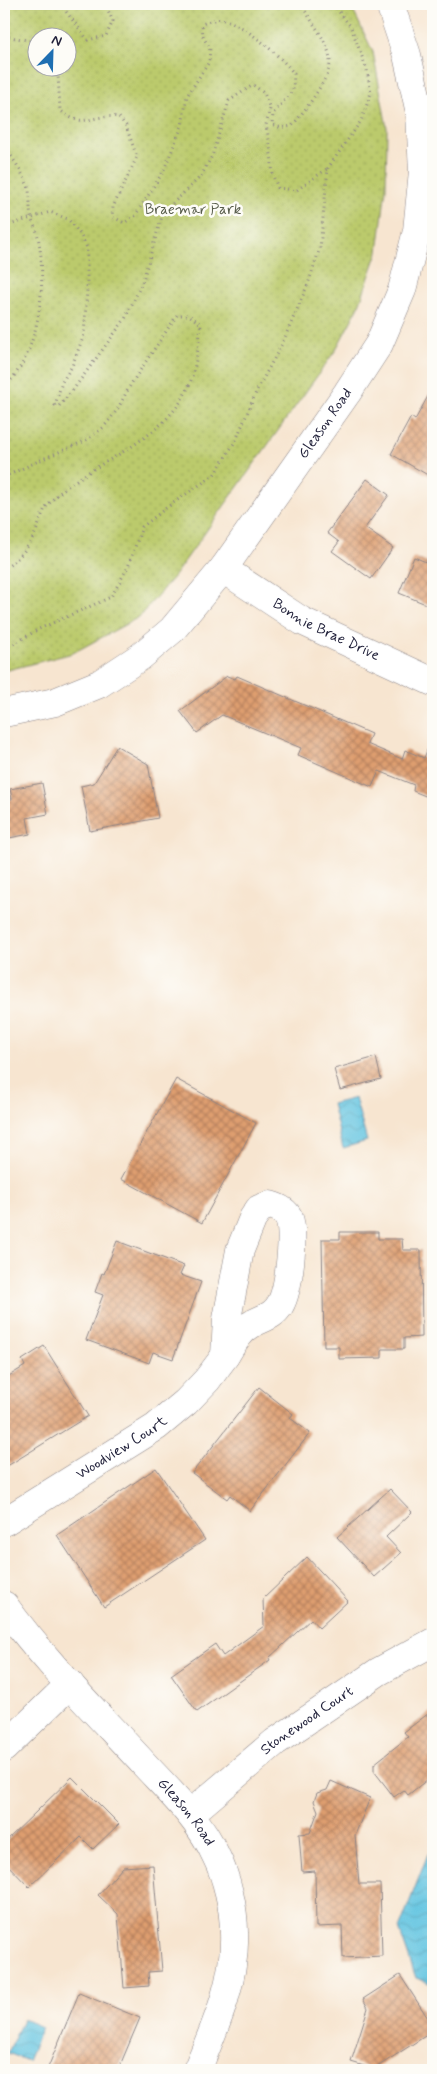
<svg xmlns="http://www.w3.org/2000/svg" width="437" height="2074" font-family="Mynerve,sans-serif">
	<defs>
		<pattern id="green-dots" width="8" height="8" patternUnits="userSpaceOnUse" patternTransform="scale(1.25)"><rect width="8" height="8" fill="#bbca6c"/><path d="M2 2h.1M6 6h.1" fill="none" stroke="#a0ad5e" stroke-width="1.8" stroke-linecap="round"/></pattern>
		<pattern id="water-waves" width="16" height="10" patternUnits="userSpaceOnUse" patternTransform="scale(1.25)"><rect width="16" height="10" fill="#63c5e1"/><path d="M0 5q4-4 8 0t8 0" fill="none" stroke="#56a9c2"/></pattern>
		<pattern id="building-cross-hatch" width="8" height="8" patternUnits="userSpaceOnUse" patternTransform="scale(1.25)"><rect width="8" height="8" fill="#de9e70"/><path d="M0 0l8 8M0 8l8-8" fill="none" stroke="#b4805d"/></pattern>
	</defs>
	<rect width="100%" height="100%" fill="#fdfcf7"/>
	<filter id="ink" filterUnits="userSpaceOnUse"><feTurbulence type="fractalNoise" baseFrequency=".02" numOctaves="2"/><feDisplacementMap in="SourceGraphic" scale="10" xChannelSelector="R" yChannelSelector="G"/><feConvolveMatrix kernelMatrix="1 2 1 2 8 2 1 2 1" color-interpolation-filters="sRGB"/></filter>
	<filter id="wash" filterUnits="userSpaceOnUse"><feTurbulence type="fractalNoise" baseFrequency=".0096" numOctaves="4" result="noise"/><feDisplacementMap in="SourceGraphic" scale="20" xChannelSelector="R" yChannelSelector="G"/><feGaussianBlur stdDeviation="1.12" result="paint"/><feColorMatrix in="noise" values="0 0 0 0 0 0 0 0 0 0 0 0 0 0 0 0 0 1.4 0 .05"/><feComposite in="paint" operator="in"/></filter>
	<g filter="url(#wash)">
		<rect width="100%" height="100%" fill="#f7e5d0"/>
		<path fill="url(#green-dots)" stroke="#6e7654" fill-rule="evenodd" d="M4,4h346l23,48 14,76 -1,60 -8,64 -20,56 -23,43 -161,225 -35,41 -66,36 -69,18zM38,38h30v30h-30z"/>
		<g fill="url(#water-waves)" stroke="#42748e">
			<polygon points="355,1098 367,1141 343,1148 332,1104"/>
			<polygon points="433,1849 433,1984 416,1978 399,1929 428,1854"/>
			<polygon points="23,2019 42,2027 28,2061 8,2053"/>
		</g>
		<g id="blocks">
			<g fill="url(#building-cross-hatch)">
				<polygon points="433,387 433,478 391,454 411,417 415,420"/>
				<polygon points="367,479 389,495 365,528 393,548 371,579 332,551 339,542 327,533"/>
				<polygon points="414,557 433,565 433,607 399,593"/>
				<polygon points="227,676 235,679 237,676 371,734 367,744 402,759 405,750 424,758 431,740 433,741 433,799 413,791 414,785 379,771 372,787 298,755 301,748 222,715 197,733 180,711"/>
				<polygon points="117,746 148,764 158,818 90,831 81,786 94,783"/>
				<polygon points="42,783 48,814 27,818 30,834 4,839 4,800 12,799 10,789"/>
				<polygon points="376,1057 381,1079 340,1090 334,1069"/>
				<polygon points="176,1079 256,1123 202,1223 121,1179"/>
				<polygon points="340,1232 378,1232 378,1239 402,1239 403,1250 421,1250 422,1337 404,1338 404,1349 382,1349 382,1358 339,1359 339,1347 324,1347 322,1239 340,1239"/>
				<polygon points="117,1241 184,1266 180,1275 201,1282 173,1359 153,1352 149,1363 86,1340 103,1295 95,1292 102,1273 104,1274"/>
				<polygon points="44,1346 88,1416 4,1468 4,1379 25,1366 22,1360"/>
				<polygon points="259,1387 293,1414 290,1418 310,1433 250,1511 230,1495 227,1499 192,1473"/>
				<polygon points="156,1468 205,1540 104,1607 57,1535"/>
				<polygon points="390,1489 412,1512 386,1537 401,1553 374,1577 337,1537"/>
				<polygon points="307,1557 348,1601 319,1628 311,1619 269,1658 270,1660 197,1712 171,1675 215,1644 223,1656 264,1626 263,1599"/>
				<polygon points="433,1710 433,1775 408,1795 404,1790 394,1797 374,1771 374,1764 408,1737 404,1732"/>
				<polygon points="72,1777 119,1824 93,1849 81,1837 29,1887 4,1861 4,1843"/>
				<polygon points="331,1781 370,1798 355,1835 359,1884 380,1884 382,1956 343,1958 342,1926 316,1927 315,1871 302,1872 299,1834 310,1833 318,1811 314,1801 317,1793 327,1790"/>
				<polygon points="153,1865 162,1971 148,1972 149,1986 124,1988 118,1914 98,1895 123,1867"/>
				<polygon points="400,1975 433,2026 433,2031 374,2069 351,2062 368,2008 363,1999"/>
				<polygon points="79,1993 140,2018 118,2070 47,2070"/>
			</g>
		</g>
	</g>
	<g filter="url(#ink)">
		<use href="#blocks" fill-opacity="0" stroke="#8c8486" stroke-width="1"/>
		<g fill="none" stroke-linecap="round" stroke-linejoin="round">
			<g stroke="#8c8486" stroke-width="29">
				<g id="minor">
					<path id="s1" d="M223,569l79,52 131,61"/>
					<path id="s2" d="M4,713l51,-11 44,-18 41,-27 32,-27 51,-61 124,-176 32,-49 23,-54 15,-59 6,-60 -3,-58 -13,-58 -17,-51"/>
					<path d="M270,1205c8,2 15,5 19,13 6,17 0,72 -9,87 -7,12 -18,13 -28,19 -13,7 -20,21 -27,32l2,-37 13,-69 13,-32 6,-9z"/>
					<path id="s3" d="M4,1522l152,-95 30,-25 21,-22 18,-24"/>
					<path id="s4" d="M4,1605c41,57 92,107 140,159 26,28 56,56 72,92 11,22 18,52 18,77 2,48 -19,94 -37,137"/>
					<polyline points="4,1748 70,1684"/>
					<path id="s5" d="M190,1814l85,-72 103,-70 55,-30"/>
				</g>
			</g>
			<g stroke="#8c8486" stroke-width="3" stroke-dasharray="1 4" stroke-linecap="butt">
				<polyline points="60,4 88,40 106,36 113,21 105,4"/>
				<polyline points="4,36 33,41 38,44"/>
				<path d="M56,68l2,6 2,36c24,21 32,3 59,7l7,9 11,31 -24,50 -1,9 12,7 11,-7 28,-44 19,-46 5,-30 22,-34 1,-14 -7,-11 -1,-13c9,-4 17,-6 26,-3 19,6 55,37 66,53l-1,16 -20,24 -1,10 9,4 11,-2c11,-13 38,-48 38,-64 0,-13 -8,-25 -15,-36 -5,-7 -9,-16 -16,-22"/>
				<path d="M4,143c7,14 19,29 24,44 3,9 1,21 3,30 1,5 4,10 6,15 11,46 4,122 -33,155"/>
				<polyline points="4,224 10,225 50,212 68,219 80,234 87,248 87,290 84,335 72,366 62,382 55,405 59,406 73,390 125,319 142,283 163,213 201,176 212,156 229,101 253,85 264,93 270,109 266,125 270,145 273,176 278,188 297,190 328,168"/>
				<path d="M4,477l43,-20 38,-16 19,-14 13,-17 14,-26 46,-69h12l12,9c-2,18 -4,36 -9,53 -12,41 -53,66 -88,86 -19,11 -45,27 -58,44 -4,6 -6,15 -9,22 -7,17 -18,30 -33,40"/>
				<polyline points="4,646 10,646 39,629 111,597 128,567 142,527 166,508 214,475 236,440 257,390 282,344 308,284 320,248 328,168 361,121 371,93 367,70 351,27 333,4"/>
			</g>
			<use href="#minor" stroke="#fff" stroke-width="28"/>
		</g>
	</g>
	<g text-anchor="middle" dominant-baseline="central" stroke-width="5" stroke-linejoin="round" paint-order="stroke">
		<g font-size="15" fill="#585d4c" stroke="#fdfcf7">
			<text x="193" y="210">Braemar Park</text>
		</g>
		<g font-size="15" fill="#22223b" stroke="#fdfcf7">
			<text stroke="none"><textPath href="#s2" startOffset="448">Gleason Road</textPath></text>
			<text stroke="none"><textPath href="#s1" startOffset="120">Bonnie Brae Drive</textPath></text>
			<text stroke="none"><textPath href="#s3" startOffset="139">Woodview Court</textPath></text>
			<text stroke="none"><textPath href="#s5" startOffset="150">Stonewood Court</textPath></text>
			<text stroke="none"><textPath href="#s4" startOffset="276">Gleason Road</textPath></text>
		</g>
	</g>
	<rect width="437" height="2074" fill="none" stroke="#fdfcf7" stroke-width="20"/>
	<g transform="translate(52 52) rotate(23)"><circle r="24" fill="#fdfcf7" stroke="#a5a5ac"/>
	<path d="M0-4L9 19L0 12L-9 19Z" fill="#1f6fb2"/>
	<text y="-8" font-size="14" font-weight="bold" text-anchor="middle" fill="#22223b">N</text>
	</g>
</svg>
